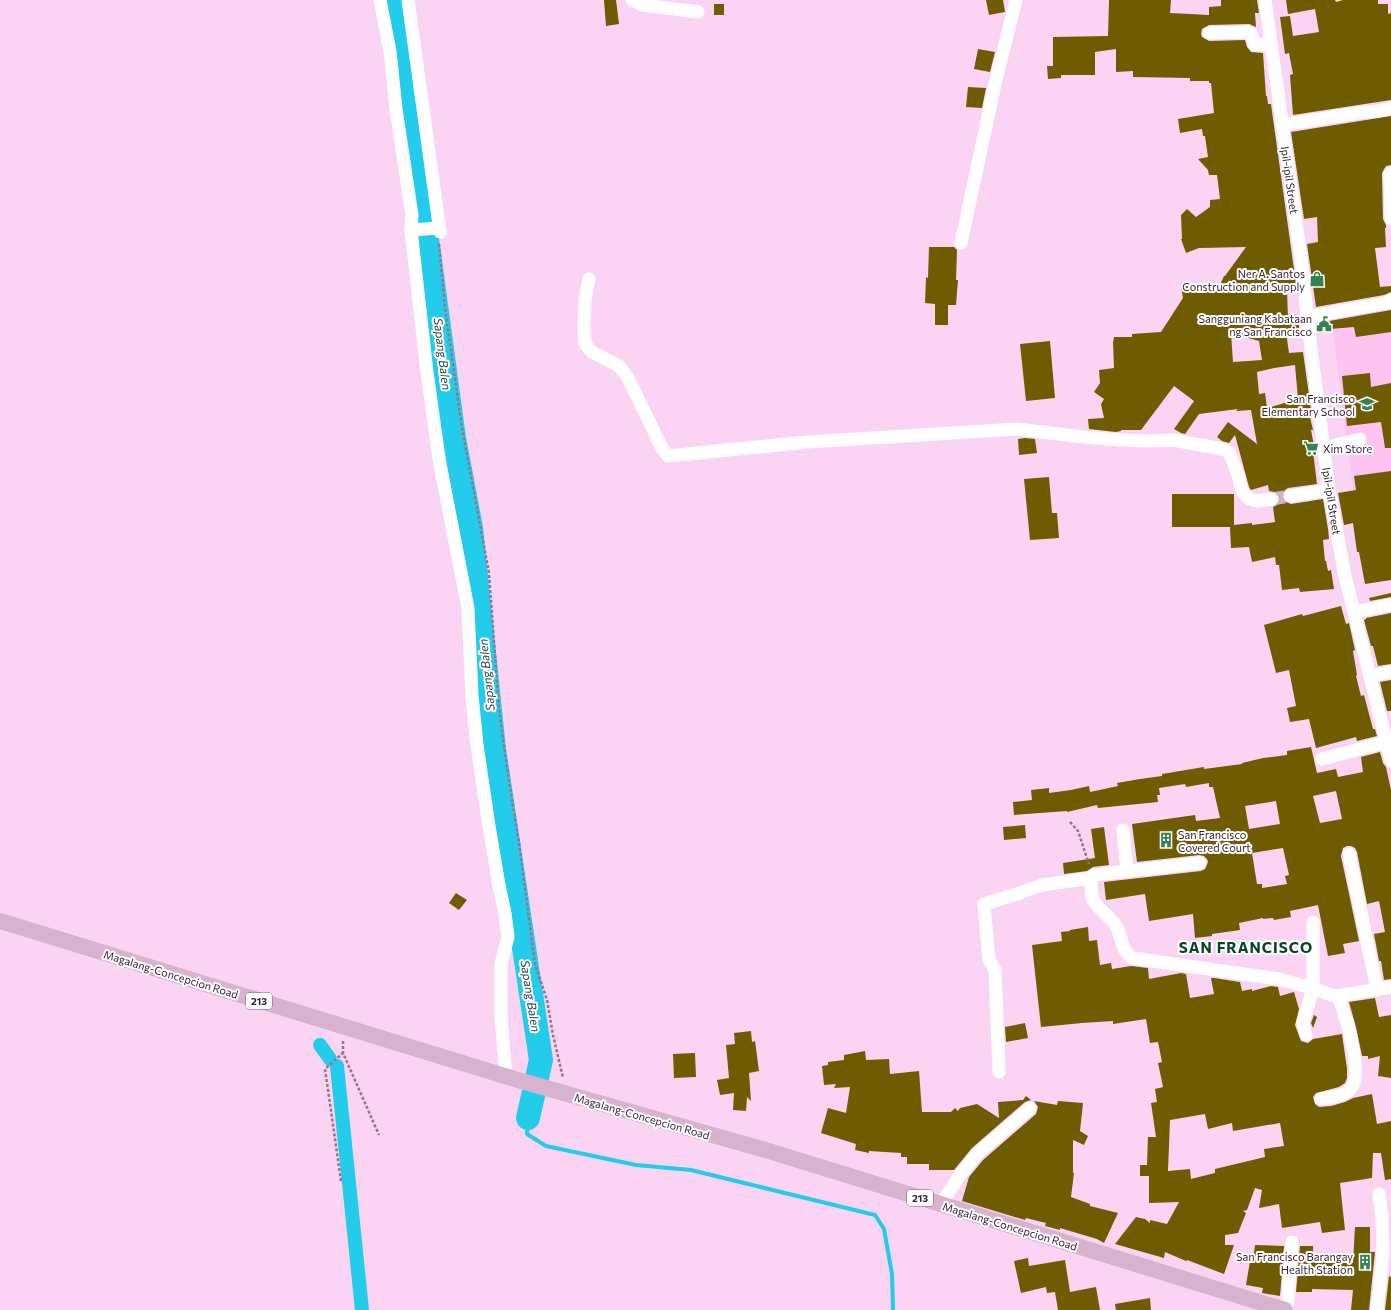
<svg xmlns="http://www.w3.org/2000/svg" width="1391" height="1310" font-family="Commissioner,sans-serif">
	<rect width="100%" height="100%" fill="#fcd4f3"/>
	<polygon fill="#fec4f1" points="1391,306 1391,493 1354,497 1331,315"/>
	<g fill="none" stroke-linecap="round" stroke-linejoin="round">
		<polyline stroke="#24cceb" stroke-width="4" points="528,1118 527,1134 546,1146 636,1165 691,1170 875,1215 884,1229 892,1274 893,1310"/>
		<g stroke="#24cceb" stroke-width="14">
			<polyline points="320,1045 330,1059"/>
			<polyline points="337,1066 362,1310"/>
		</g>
		<g stroke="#24cceb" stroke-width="24">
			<polyline points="396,0 426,225"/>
			<polyline points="426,231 454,438 471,528 494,749 541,1060 528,1118"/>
		</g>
	</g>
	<g fill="#6f5b00" fill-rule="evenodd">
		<polygon points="604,0 616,0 619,24 606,26"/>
		<polygon points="986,0 1003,0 1005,12 989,15"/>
		<path d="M1109,0h62l-1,13 39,2v-8l12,-1v-6h36l2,13h-4l1,14 -7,-3 -40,1 -7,4 -1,5 1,3 7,4 36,-1 2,7 4,5 12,1 3,43h1l1,8h3l26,187h-10l1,27h11v12h-12l-1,2 3,21 14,-1 9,65h-2l3,13h-2l4,21h-2l4,33 -29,4 -3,2 -3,7 2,4 7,3 32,-5 5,30 1,10 -6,1 2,21h1l2,10 3,-1 3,19 -34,3 -1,-4 -17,2 -3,-25h-3l-1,-8 -23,5 -3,-15 -18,1 -1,-21h-58v-33h62v31l18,-2v2l23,-3 -2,-15 4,-2 3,-3 -1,-8 -4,-2 -6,-1 -1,-6 -17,5 -2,-3 -14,-52 -6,8 -7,-2 -5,-4 11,-15 29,22 -6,-34 -15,1 2,-2 -39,5 -14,20 -4,-1 -7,-4 20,-28 -20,-15 -33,44h-20v1l-5,1 -27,-3 -1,-10 16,-1 -3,-14 3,-5 -10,-7 6,-9 -1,-13 15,-2 -1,-25 1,-6h18v-3l29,-2 22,-34 -2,-12 11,-2 1,4 27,-3 4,-9h1l21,-29 -47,1 -13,5 -5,-14h1l-1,-24 6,-6 9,8 14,-10v-7l10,-1 -3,-24h-8l-1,-5 -10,-11 10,-2 -3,-21h-2l-1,-7 -22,4 -2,-14 36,-6 -3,-30h-2v-2h-19v-3l-57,-1v-6l-17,1v-23l-21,3v23h-34v3l-13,1 -1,-13h6v-29l55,-1zM1231,333l28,8 3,19 -29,2zM1295,365l3,34 -31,9 -2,-15 -6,1 -2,-22 17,-4z"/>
		<polygon points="1286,0 1335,0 1336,2 1343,0 1378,0 1378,4 1388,4 1388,14 1391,13 1391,100 1293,115 1290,75 1293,74 1289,53 1285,54 1280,17 1290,16 1293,36 1319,32 1315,9 1288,14"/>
		<rect x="714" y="4" width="10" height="11"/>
		<polygon points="978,49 995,52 990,72 974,69"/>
		<polygon points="968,87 986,88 982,108 966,107"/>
		<polygon points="1391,116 1391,165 1386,166 1382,173 1383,219 1386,225 1386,228 1385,228 1386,247 1375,248 1380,287 1391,286 1391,292 1384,295 1316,307 1307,244 1318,242 1317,217 1304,219 1291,132"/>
		<polygon points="929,247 954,247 957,250 956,280 958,280 956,305 948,305 948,325 935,325 935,304 925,303 926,277 928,278"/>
		<polygon points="1391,310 1391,332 1356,337 1354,327 1330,329 1331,331 1319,333 1318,323"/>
		<polygon points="1050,341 1055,398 1026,401 1020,344"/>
		<polygon points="1370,373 1371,387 1391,383 1391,448 1385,448 1381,422 1347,426 1342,376"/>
		<polygon points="1025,438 1035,439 1037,453 1019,455 1018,439"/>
		<polygon points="1391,471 1391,580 1365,584 1359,552 1357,552 1353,523 1344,525 1338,493 1356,490 1354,476"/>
		<polygon points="1049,477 1052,513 1057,513 1059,538 1030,540 1024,479"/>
		<polygon points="1391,593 1391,597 1370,601 1369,598"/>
		<polygon points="1341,606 1346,624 1349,623 1355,650 1353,651 1357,675 1356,676 1361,696 1364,695 1373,729 1375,729 1377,736 1357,741 1356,737 1316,748 1309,719 1290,722 1287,708 1296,706 1289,670 1276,673 1264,625 1302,614 1303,616"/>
		<polygon points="1391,613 1391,664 1378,666 1373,646 1371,646 1364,620 1366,619 1366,618"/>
		<polygon points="1391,680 1391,711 1387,711 1380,682"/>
		<path d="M1311,747l6,26 19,-4 2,8 25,-5 -2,-15 19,-5 3,11 3,4 5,23v189l-7,1 -3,-19h-2l-5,-27 11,-2 -6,-31 -12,3 -10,-52 -2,-4 -4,-2h-4l-4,2 -2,8 18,85 -16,3 2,9 -17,3 -10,-51 -28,6 1,6 -17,3 -1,-2 -10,1v-1l-24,5 1,7 -28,4v2l-17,2 -2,-24 -44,7 -4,-27 -39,6 -2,-18 97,-11 4,-2 3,-7 -1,-3 -3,-3 -5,-1 -62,7 -5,-38 63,-9 1,6 24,-3 -7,-31h-4v-4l-23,4 -1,-3 -26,4 1,7h-3l1,7 -60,6 -1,-3 -30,7v-1l-53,4 -1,-13 19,-2 -1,-10 18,-2v5l22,-3 18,-4 1,6 28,-6 -1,-3 23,-4 22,-3v-2l42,-7v2l38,-5v-1l21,-5 24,-3v-4zM1336,791l6,28 -22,4 -7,-27zM1276,801l4,23 -31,5 -4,-23zM1283,848l6,27 -4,1 2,8 -25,4v-4h-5l-5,-31z"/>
		<polygon points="1025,825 1026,838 1004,840 1003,827"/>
		<polygon points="1104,827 1109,865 1093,867 1087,871 1064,874 1063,863 1095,858 1091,829"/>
		<polygon points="456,893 467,900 459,910 449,903"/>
		<path d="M1088,927l1,14 8,-1 3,25 11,-2 1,6 19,-3 17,2 1,11 32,-6 5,1 4,24 24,-4 -3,-16h3l26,4 2,9 10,-2v2l19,-5 7,1 2,9 14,-4 5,17 -4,16 6,16 7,2 5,-4 29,-5 5,35v9l-2,5 -6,4 -23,6 -3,4 2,7 4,3 12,-1 14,-4 8,-4 19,-4 5,30 14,-3v58l-6,1 -4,-27h-8l-1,25 -32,5 5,47 -23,3 -2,-11 -38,6 -3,-24 -20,4 3,-18 -7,-2 -8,22 -4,1 3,2 -8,20 -13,2v10h9l-10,29 -37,-14 -1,1 -21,-9 -1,6 -49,-14 21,-27 9,2 5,4v-3l17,4 12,-22 -30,1v-27h-9v-11h7l1,-28h8l-5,-34 6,-1 -2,-13 8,-2 -5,-24 4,-1 -4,-20 -8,1 -4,-24 -33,5v-3l-31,2 -41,4 -9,-82 30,-4 -1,-9 9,-1v-1zM1205,1114l3,15 24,-6 1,8 47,-8 4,23 -20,3 1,8 -50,12v4l-24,6 -1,-10 -22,2 2,-51z"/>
		<polygon points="1375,998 1379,1017 1391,1015 1391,1078 1378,1076 1380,1056 1368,1059 1368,1056 1362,1056 1356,1027 1349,1002"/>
		<polygon points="1314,1015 1317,1017 1313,1028 1311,1023"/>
		<polygon points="1025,1023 1028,1038 1006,1042 1005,1027"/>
		<polygon points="751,1031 752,1042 755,1041 759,1071 749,1073 751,1101 747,1097 746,1111 733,1110 734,1093 720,1095 717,1080 729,1078 726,1045 735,1044 734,1033"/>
		<polygon points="865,1051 866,1060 889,1059 890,1074 919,1071 922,1112 951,1112 955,1108 958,1111 960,1108 977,1104 999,1118 998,1102 1023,1100 1026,1096 1031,1100 1025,1102 972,1148 954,1170 929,1170 929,1164 907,1164 907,1157 901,1157 901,1153 869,1151 869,1153 855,1150 856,1144 821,1133 828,1108 846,1113 850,1087 834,1088 836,1084 824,1085 822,1066 828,1065 828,1062 844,1060 844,1055"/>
		<polygon points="695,1053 696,1077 674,1078 673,1054"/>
		<polygon points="1034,1101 1057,1105 1058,1101 1083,1103 1080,1131 1088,1136 1084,1145 1073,1140 1073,1173 1074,1173 1071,1197 1090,1204 1090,1206 1118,1213 1104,1243 1097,1239 1060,1228 1060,1230 1045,1226 1046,1223 1026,1218 1025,1220 962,1201 969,1177 983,1160 1036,1114 1038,1107"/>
		<polygon points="1355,1227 1370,1227 1370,1252 1375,1252 1369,1310 1351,1310 1353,1290 1312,1289 1312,1292 1296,1292 1300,1246 1313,1246 1313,1262 1353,1263"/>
		<polygon points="1255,1245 1284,1246 1280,1296 1262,1293 1263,1288 1246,1285 1250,1261 1253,1261"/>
		<polygon points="1028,1258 1029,1266 1065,1260 1070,1292 1096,1287 1100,1310 1058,1310 1055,1292 1047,1293 1046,1287 1021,1293 1014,1261"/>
		<polygon points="1389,1276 1391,1277 1391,1310 1385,1310"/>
		<polygon points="1150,1298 1151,1310 1116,1310 1115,1304"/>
	</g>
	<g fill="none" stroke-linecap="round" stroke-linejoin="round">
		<polyline stroke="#d5b0cd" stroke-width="13" stroke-dasharray="13 6" stroke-linecap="butt" points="1272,499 1290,496"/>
		<g stroke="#95758e" stroke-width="2.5" stroke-dasharray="3 2" stroke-linecap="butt">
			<polyline points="439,244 445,308 462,428 489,573 499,710 508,775 519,843 535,964 547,1000 553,1035 563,1078"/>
			<polyline points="1070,822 1078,831 1089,864"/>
			<polyline points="343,1041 343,1053 379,1135"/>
			<polyline points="341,1181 325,1069 343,1053"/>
		</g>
		<g stroke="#fff" stroke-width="13">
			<polyline points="380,0 390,51 396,109 412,215 411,230 427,372 440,465 468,608 472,695 477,745 489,826 499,885 505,913 508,937 501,964 501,1018 506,1077"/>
			<polyline points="408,0 440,232"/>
			<polyline points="632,0 643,5 698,12"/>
			<polyline points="1265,0 1303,273 1307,317 1329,490 1345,576 1391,761"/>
			<path d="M1209,33l40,-1c5,3 3,9 6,13l16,-1"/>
			<polyline points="1282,125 1358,113 1379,111 1391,108"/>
			<polyline points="1390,173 1391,219"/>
			<polyline points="411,230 439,228"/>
			<polyline points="961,243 995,84 1016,0"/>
			<polyline points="589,279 585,299 584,326 585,344 592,352 619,366 627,376 662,448 668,456 808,442 1017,429 1084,437 1120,440 1150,441 1173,440 1222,449 1229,452 1238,475 1242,491 1249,499 1257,501 1272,499"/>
			<polyline points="1307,317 1387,303 1391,300"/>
			<polyline points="1324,448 1360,439"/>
			<polyline points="1290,496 1329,490"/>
			<polyline points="1354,612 1391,605"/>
			<polyline points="1370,676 1391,672"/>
			<polyline points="1322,759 1386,742"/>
			<polyline points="1123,830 1127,871"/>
			<polyline points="1349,854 1377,990"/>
			<path d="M1200,863l-106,12c-4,5 -3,19 -1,25 3,7 18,17 23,26 6,11 5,24 16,32l146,21 35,9 18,7 7,1 53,-9"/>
			<polyline points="1306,1035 1303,1023 1313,988 1313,922"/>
			<polyline points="999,1072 995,970 989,960 984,904 1020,893 1042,885 1092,878"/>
			<path d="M1321,1099c11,-2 24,-2 31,-12 11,-16 -7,-73 -14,-91"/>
			<polyline points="941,1204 960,1175 977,1154 1030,1108"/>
			<polyline points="1287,1310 1292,1242"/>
			<polyline points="1377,1310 1383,1256 1382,1217 1379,1194"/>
		</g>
		<polyline stroke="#d8b3d0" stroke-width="16" points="0,921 518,1080 762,1149 1285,1310"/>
	</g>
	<defs>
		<g id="shop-bare" transform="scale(1.2)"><path d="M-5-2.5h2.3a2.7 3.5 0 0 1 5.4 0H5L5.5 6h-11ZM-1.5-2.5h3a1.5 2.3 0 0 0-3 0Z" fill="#328253" stroke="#fff" stroke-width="2.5" paint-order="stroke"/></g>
		<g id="civic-bare" transform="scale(1.2)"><path d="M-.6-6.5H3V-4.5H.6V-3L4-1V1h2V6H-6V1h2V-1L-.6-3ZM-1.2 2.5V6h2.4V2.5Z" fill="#328253" stroke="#fff" stroke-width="2.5" paint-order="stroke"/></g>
		<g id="school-bare" transform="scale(1.2)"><path d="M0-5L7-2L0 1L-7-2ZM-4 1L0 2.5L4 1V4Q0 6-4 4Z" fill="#328253" stroke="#fff" stroke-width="2.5" paint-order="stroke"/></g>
		<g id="supermarket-bare" transform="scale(1.2)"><path d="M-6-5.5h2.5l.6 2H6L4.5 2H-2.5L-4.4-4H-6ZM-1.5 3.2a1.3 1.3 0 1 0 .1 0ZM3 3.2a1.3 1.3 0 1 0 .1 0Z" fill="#328253" stroke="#fff" stroke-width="2.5" paint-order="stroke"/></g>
		<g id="building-bare" transform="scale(1.2)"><path d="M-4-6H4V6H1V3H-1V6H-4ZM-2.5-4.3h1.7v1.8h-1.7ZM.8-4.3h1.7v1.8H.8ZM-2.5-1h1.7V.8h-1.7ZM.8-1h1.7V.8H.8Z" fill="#328253" stroke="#fff" stroke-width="2.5" paint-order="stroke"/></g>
	</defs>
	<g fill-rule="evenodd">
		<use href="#shop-bare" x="1317" y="279"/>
		<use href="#civic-bare" x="1324" y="324"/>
		<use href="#school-bare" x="1367" y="404"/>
		<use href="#supermarket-bare" x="1311" y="448"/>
		<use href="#building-bare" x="1166" y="840"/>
		<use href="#building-bare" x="1365" y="1262"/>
	</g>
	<g text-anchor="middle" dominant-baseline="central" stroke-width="4" stroke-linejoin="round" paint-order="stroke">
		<g fill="#fff" stroke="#756472" stroke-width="1">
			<rect x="246" y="993" width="26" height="16" rx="3"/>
			<rect x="907" y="1190" width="26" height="16" rx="3"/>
		</g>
		<g font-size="10" font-weight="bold" fill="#3a2235">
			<text x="259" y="1001">213</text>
			<text x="920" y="1198">213</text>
		</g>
		<g font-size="11" fill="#3a2235" stroke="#fff">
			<text transform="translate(1290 180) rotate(82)">Ipil-ipil Street</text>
			<text transform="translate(1332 501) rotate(81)">Ipil-ipil Street</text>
			<text transform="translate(171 974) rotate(17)">Magalang-Concepcion Road</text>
			<text transform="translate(642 1116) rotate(16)">Magalang-Concepcion Road</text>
			<text transform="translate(1010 1226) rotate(17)">Magalang-Concepcion Road</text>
		</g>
		<g font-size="11" fill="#3a2235" stroke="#fff" text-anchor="end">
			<text x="1305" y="273">Ner A. Santos<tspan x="1305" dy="13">Construction and Supply</tspan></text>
			<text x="1312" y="318">Sangguniang Kabataan<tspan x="1312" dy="13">ng San Francisco</tspan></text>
			<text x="1355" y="398">San Francisco<tspan x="1355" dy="13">Elementary School</tspan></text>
			<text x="1323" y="448" text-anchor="start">Xim Store</text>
			<text x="1178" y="834" text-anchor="start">San Francisco<tspan x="1178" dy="13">Covered Court</tspan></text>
			<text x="1353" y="1256">San Francisco Barangay<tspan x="1353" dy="13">Health Station</tspan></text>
		</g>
		<g font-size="12" font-style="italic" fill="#26454c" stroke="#fff">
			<text transform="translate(443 354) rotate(83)">Sapang Balen</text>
			<text transform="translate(486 675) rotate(-96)">Sapang Balen</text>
			<text transform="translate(531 996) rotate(81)">Sapang Balen</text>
		</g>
		<g font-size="15" font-weight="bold" letter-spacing="1" fill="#084424" stroke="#fff">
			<text x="1246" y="947">SAN FRANCISCO</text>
		</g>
	</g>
</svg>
